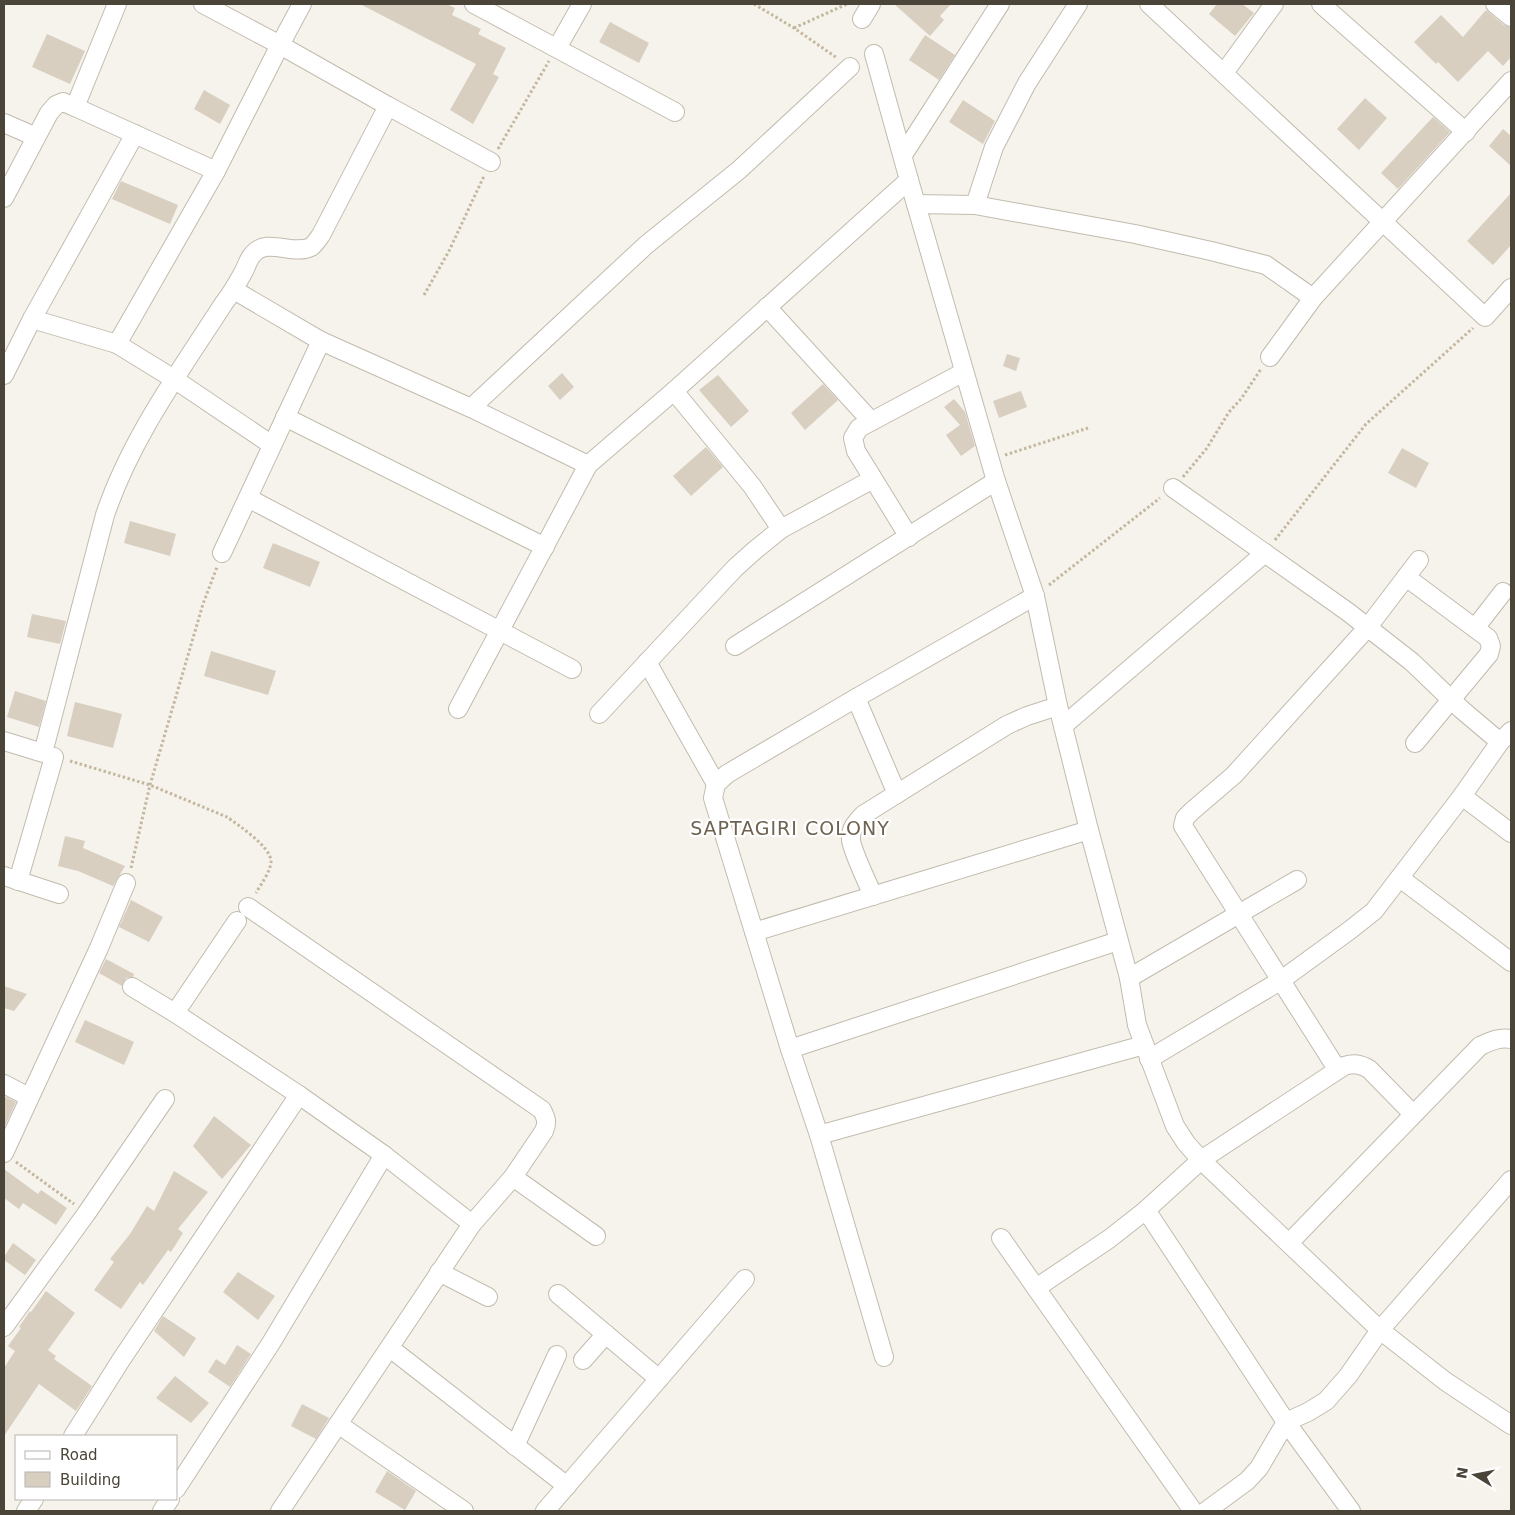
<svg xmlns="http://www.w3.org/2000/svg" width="1515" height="1515" font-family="'DejaVu Sans',sans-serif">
	<rect width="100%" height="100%" fill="#f6f3ec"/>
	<g fill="#d8cfc1">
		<polygon points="360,4 446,4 455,8 452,15 481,29 478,34 506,48 493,74 499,77 473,124 450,110 476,64"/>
		<polygon points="894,4 951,4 940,16 944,20 930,36"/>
		<polygon points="1217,4 1242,4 1254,13 1235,36 1209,14"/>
		<polygon points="1486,10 1504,25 1511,27 1511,57 1503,66 1488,51 1458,82 1438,62 1436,64 1414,42 1441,15 1463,37"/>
		<polygon points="610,22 649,43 639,63 599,42"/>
		<polygon points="47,34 85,51 70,84 32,67"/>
		<polygon points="925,35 955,55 939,80 909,60"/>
		<polygon points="204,90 230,105 220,124 194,109"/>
		<polygon points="1365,98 1387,118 1359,150 1337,129"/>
		<polygon points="963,100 995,121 983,144 949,122"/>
		<polygon points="1433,117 1450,132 1398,189 1381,173"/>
		<polygon points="1503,129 1511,136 1511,166 1489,146"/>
		<polygon points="121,181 178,205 170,224 112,199"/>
		<polygon points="1511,193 1511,245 1493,265 1467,241"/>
		<polygon points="1007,354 1020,358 1016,371 1003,366"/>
		<polygon points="562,373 574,387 560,400 548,386"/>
		<polygon points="718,375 749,411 731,427 699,390"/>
		<polygon points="823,384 838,400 805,430 791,413"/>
		<polygon points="1021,391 1027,407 999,418 993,401"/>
		<polygon points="954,399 965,412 975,446 961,456 946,435 960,425 944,407"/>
		<polygon points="706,447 723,467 691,496 673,476"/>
		<polygon points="1402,448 1429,463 1416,488 1388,473"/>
		<polygon points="130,521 176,534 170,556 124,543"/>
		<polygon points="273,543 320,562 310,587 263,568"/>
		<polygon points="32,614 66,621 60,644 27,637"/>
		<polygon points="211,651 276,671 268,695 204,676"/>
		<polygon points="15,691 46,701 39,727 7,717"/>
		<polygon points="75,702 122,714 113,748 67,736"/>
		<polygon points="65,836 85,841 83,848 125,866 113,886 78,871 58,866"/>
		<polygon points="131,900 163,917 149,942 119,927"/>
		<polygon points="106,959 134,974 133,977 126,978 122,986 99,973"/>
		<polygon points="4,986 27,994 14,1011 4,1008"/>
		<polygon points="85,1020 134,1042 124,1065 75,1042"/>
		<polygon points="4,1096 16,1102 4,1128"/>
		<polygon points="214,1116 251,1145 222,1179 193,1146"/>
		<polygon points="4,1169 38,1194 41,1190 67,1208 56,1225 23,1203 19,1209 4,1198"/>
		<polygon points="174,1171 208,1192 178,1229 183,1233 171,1252 168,1250 143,1285 140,1282 121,1309 94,1290 114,1262 110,1259 130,1234 147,1206 154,1211"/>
		<polygon points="13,1243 36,1260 25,1275 4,1260 4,1257"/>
		<polygon points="238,1272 275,1296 258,1320 223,1292"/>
		<polygon points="46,1291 75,1313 48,1350 56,1356 54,1359 92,1386 76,1411 39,1384 4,1436 4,1368 15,1351 8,1346 21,1328 19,1327 30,1311 31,1312"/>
		<polygon points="163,1316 196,1338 184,1357 154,1331"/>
		<polygon points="237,1345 251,1354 230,1387 208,1372 216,1359 225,1365"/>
		<polygon points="175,1376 209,1403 191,1423 156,1398"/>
		<polygon points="302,1404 329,1418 316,1439 291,1426"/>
		<polygon points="387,1471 416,1491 405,1510 375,1492"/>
	</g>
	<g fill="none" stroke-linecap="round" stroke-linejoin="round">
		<g stroke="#c2bbae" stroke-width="20">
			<g id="minor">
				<polyline points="117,4 75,107 216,171"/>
				<polyline points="203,4 280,45 302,4"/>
				<polyline points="474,4 675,112"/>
				<polyline points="1149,4 1485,317 1511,288"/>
				<polyline points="1321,4 1466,132"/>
				<polyline points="1495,4 1511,17"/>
				<polyline points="862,19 871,4"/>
				<polyline points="557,48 582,4"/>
				<polyline points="874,54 909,180 996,481 1035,596 1058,706 1089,830 1129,978 1137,1025 1175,1126 1186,1143 1201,1160 1380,1330 1445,1381 1511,1425"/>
				<polyline points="1224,73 1274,4"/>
				<polyline points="388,106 491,162"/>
				<polyline points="4,123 36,137"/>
				<polyline points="903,155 1000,4"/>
				<polyline points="4,198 49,113 56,105 63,102 75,107"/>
				<polyline points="916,204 975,205 1135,234 1211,251 1266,265 1313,298"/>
				<polyline points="975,205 994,147 1027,83 1078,4"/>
				<polyline points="234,290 321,341 471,408 588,465"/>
				<polyline points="767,307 871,421"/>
				<polyline points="32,319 117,344 174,379 272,445"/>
				<polyline points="1270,357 1313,298 1511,81"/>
				<polyline points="4,375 32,319 135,134"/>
				<polyline points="471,408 646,245 739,170 850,67"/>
				<polyline points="285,417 545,547"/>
				<polyline points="1173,488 1348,612 1412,662 1461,709 1500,742 1511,731"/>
				<polyline points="248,498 572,669"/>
				<polyline points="781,529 873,479"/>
				<polyline points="909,537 856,451 853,438 859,428 964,372"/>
				<polyline points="222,553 321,341"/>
				<polyline points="1406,577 1488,638 1491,646 1489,654 1415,743"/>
				<polyline points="1475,628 1503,592"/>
				<polyline points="735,646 996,481"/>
				<polyline points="647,662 716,784"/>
				<polyline points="856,698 897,794"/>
				<polyline points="458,709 588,465 674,391 909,180"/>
				<polyline points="599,714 735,568 755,550 781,529 752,486 674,391"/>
				<polyline points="1063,726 1265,553"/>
				<path d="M4,741l39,12 62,-238c26,-77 75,-144 119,-212 8,-10 14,-21 20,-32 3,-6 5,-13 9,-17 14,-17 40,2 58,-7 4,-3 7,-8 10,-12l67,-129 -108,-61 -64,126 -99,173"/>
				<polyline points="1462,796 1511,833"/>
				<polyline points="4,876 59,894"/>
				<polyline points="1400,878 1511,962"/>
				<polyline points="18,881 54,757"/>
				<path d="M873,896c-5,-13 -21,-45 -22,-56 -1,-11 5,-18 12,-25l144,-90 20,-9 31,-10"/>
				<path d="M248,907l294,203c4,8 6,12 2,21l-31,46 -41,47 -192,287"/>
				<polyline points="754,932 1089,830"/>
				<polyline points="1129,978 1297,880"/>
				<polyline points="132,987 175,1013"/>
				<polyline points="790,1049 1118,941"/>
				<polyline points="1149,1059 1280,981 1350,930 1374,911 1462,796 1500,742"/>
				<polyline points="1337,1069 1183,826 1185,818 1192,811 1234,775 1368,627 1419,560"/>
				<polyline points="4,1084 29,1097"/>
				<polyline points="299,1095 384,1155 472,1224"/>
				<polyline points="819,1135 1144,1045"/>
				<polyline points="4,1153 99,948 126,883"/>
				<polyline points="513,1177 596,1236"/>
				<polyline points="1146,1210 1109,1239 1036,1288 1193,1511"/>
				<polyline points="1001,1238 1036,1288"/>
				<path d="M1289,1243l191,-197c11,-5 19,-9 31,-7"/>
				<polyline points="439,1272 488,1297"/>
				<polyline points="558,1294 659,1379"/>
				<polyline points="4,1327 86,1214 165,1099"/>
				<polyline points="390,1348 567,1486"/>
				<polyline points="884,1357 819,1135 790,1049 713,798 716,784 727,774 856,698 1035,596"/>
				<polyline points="583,1360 606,1334"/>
				<polyline points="338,1424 464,1511"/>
				<polyline points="73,1436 121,1360 299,1095 175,1013 237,921"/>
				<polyline points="515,1446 557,1355"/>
				<polyline points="176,1489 271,1343 384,1155"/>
				<polyline points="26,1511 34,1499"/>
				<polyline points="162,1511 170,1499"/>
				<polyline points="545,1511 745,1279"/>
				<polyline points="1206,1511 1247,1481 1259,1468 1286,1422 1308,1412 1326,1401 1348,1376 1380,1330 1511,1180"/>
				<path d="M1351,1511l-65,-89 -140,-212 55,-50 143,-94c10,-3 16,-2 25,3l44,45"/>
			</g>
		</g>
		<g stroke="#c4b79f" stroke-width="3" stroke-dasharray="2.5 2.5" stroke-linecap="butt">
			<polyline points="754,4 794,28 837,58"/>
			<polyline points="794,28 847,4"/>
			<polyline points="498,149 549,61"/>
			<polyline points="424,295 449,251 484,176"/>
			<polyline points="1005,455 1088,428"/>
			<polyline points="1183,477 1207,448 1229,412 1241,399 1261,369"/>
			<polyline points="1275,540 1366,424 1473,328"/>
			<polyline points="1049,585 1160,498"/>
			<path d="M70,761l80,24 77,32c10,7 44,30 44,44 0,10 -10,23 -15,32"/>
			<polyline points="131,868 150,785 203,604 217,567"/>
			<polyline points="16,1162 74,1204"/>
		</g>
		<use href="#minor" stroke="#fff" stroke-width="18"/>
	</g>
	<g text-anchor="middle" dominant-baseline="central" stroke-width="4.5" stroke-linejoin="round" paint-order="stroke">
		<g font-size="19" letter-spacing="1" fill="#6e6250" stroke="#fff">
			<text x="790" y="828">SAPTAGIRI COLONY</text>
		</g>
	</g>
	<rect width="1515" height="1515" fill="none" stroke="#4b4439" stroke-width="10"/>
	<rect x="15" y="1435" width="162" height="65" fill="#ffffff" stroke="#b7b4b0"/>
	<rect x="25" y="1451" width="25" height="8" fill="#ffffff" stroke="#b7b4b0"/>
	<text x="60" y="1460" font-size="15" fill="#4b4439">Road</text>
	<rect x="25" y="1472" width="25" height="15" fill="#d8cfc1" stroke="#b7b4b0"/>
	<text x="60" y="1485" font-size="15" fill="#4b4439">Building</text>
	<g transform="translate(1475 1475) rotate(280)" stroke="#ffffff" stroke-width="4" paint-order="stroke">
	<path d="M0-4L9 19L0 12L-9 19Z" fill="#4b4439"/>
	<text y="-8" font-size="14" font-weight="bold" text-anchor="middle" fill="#4b4439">N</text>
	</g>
</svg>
